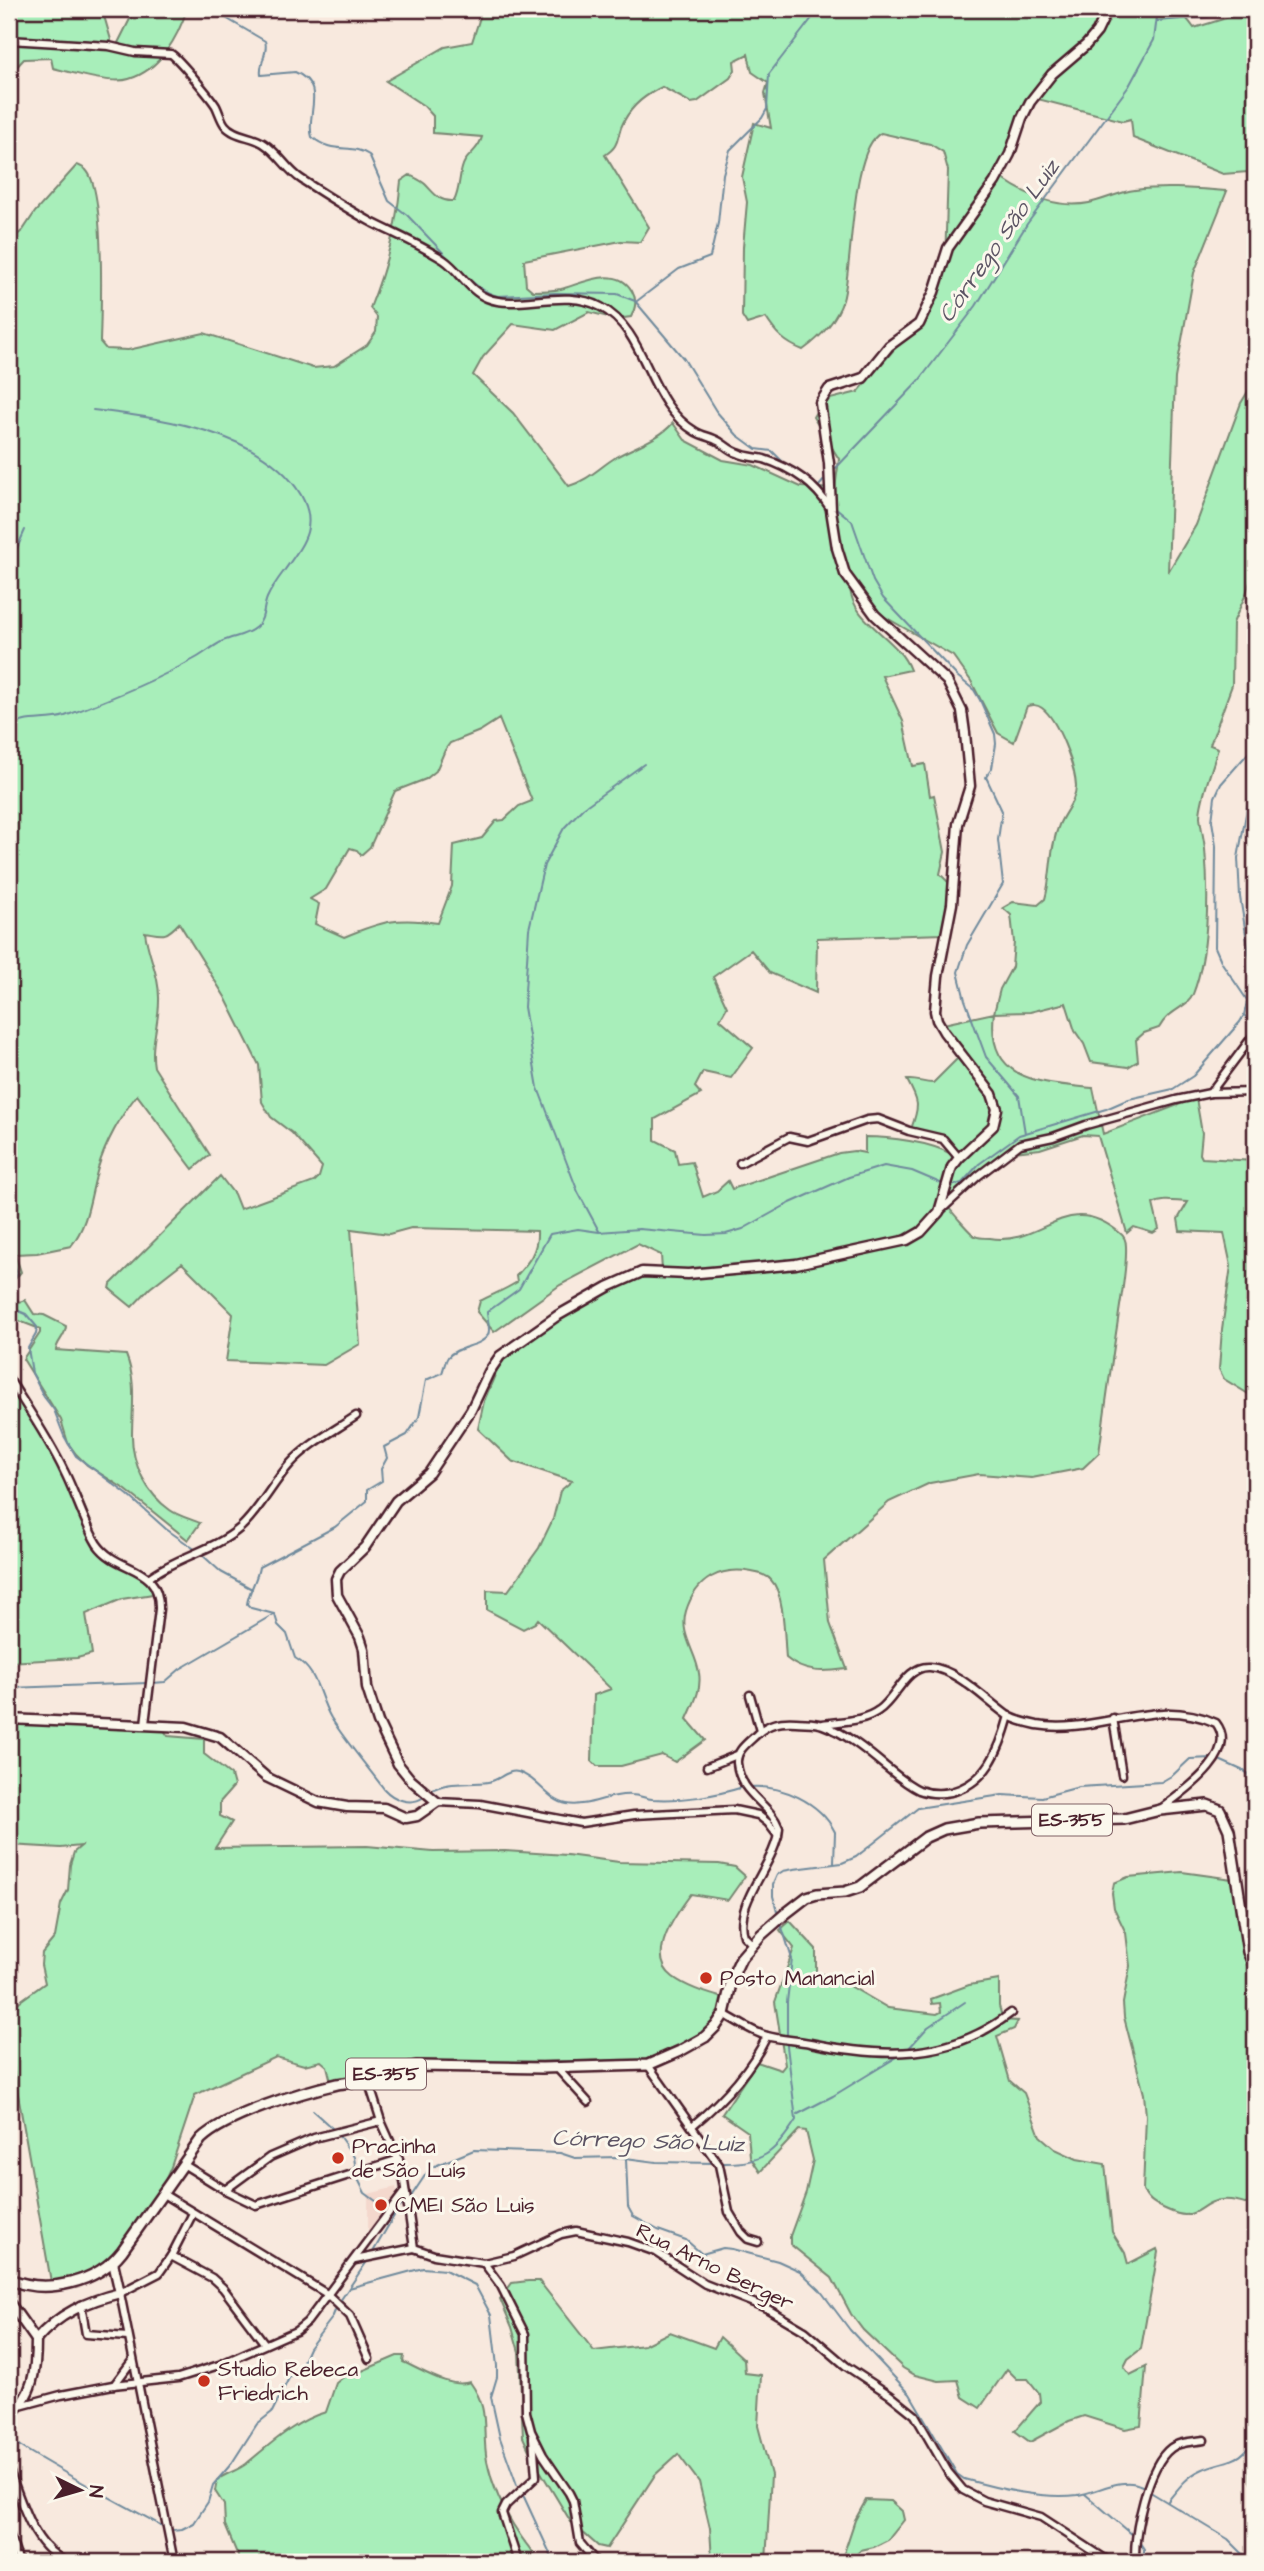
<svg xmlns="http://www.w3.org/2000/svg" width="1264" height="2571" font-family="'Architects Daughter',sans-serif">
	<rect width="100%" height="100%" fill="#f8e9de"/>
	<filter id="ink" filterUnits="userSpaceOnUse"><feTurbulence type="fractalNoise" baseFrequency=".0143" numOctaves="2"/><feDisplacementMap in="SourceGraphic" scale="14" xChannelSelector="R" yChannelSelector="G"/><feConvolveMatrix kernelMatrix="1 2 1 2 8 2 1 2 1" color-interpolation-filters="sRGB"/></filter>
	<g filter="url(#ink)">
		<polygon fill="#f4d8cd" points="396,2187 398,2197 378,2231 368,2231 368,2194"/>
		<g fill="#a8eeba" stroke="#798672" stroke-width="2" fill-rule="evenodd">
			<path d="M9,9h93l9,31v10l5,-3 19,-38h52c-9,28 -27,61 -58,70 -17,6 -59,-7 -76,-11l-2,-10 -27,1 -12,13c7,15 3,32 -3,47z"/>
			<path d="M480,9h677c21,0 25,2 37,19l39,-12 4,-7h18v168l-7,-5 -25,2 -90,-36 -2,-19 -8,2 -85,-22c-23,19 -28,53 -35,80 24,17 56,30 86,24 15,-3 30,-11 46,-13 31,-4 62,-1 92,1l-33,82 -19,105 -7,194 28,-47 45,-122 14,-23v186l-9,28 -13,29 -1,62 -22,60 8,3c-5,20 -18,50 -18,69 1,11 4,22 5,32 4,44 4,104 -12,145 -5,14 -24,15 -34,34l-15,5 -8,7 2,21 -10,6 -37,-5 -7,-18 -9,-13 -9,-28 -36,9 -36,1c-9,69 48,70 99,75l10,46 93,-36 6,35 -2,21 2,4 53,3v237l-31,-19 -5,-10 3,-40 9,-63 -7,-33 -44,-2 -2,-12 10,-17c-12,0 -24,-4 -35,2l6,25 -6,4 -19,-6 -7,6 -29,-97 -15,-1 -43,14 -26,3 -17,12 -48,44c3,4 22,26 26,28 3,2 11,2 15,2 53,9 76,-50 130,-5 4,3 6,7 6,13 1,25 -5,50 -8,74 -7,45 -13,89 -19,133l-16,15 -51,10 -53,-4 -49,9 -41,19 -65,58 6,63 17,46c-23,3 -42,5 -61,-11 -2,-20 -1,-64 -15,-78 -5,-6 -13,-7 -19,-8 -32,-6 -56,7 -66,39 -7,23 10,41 13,62 3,17 -6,32 -12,46l18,21 -30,22 -13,-7 -41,11h-24l-5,-5 2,-66 17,-6 -73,-70 -3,4 -12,6 -36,-19v-20l21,1 31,-43 14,-29 7,-28 12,-10 -60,-20 -34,-32 6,-28 18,-43 105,-74 55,-13 -1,-16 -23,-11 -78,41 -66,47 -17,-20 3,-11c13,-7 25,-11 37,-19l-1,-6c13,-14 22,-25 21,-45l-126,-3 -22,6 -38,-5 9,115 -36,21 -98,-4 7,-47 -51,-51 -32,25 -18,19 -22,-18 1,-5 109,-108 14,18 6,15 74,-27 5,-5 3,-10 -30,-34 -21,-16 -9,-15 -3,-37 -34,-68 -46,-74c-14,15 -16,12 -34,9 3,24 15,44 14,69 0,23 -9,43 -5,66l56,88 -17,14 -56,-74c-16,20 -32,49 -39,73 -8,28 -9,55 -27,78l-34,7 -22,1 6,18 -12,14v-554l6,-10 -6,-15v-465l14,-12 12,-18 42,-47c1,0 9,4 9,5 19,19 15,142 14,172l6,7 22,1 76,-17 109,35 21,-2 33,-21 9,-13 1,-15 -7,-9c16,-40 27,-84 31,-127l9,-6c5,3 11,5 15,9 10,10 14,18 29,17 7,-13 4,-29 11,-40 6,-9 14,-12 17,-24l-49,-4v-17l-9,-10 -38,-25 59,-34 27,-5 9,-28zM748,54l4,18 16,11 -3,10 6,35 -17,-5 -12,54 5,25 -4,45 -1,69 5,8 19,-6c10,16 19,25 37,32 18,-13 33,-29 40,-50 10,-33 7,-152 38,-167l49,11 13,8 5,18 -3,93 -27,58 -60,71 -36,9 -9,16 26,42 -4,30 -34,-2 -48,-22 -30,-5 -38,-20 -12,-17c-15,17 -38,23 -57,34 -16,10 -29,24 -47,29l-56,-73 -40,-38 10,-18 30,-33 42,6 34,-18 27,7 15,-2c5,-10 6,-17 1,-26 -15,-27 -51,-7 -71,-2 -10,2 -18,2 -28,2l-7,-6 -2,-25 97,-19 19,1 9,-15 -44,-72c17,-11 10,-18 19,-34 9,-17 22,-26 38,-34l29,16 6,-1 33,-24 5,-8 -1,-9zM850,589l16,17 87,50 18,25 27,52 16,9 13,-36c5,-1 10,-2 15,2 16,12 33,58 34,78 0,15 -12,26 -17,39 -10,24 -7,50 -14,74l-7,6 -25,-3 -10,6 8,7 3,27 -2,25 -12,22 -6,24 -55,12 19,33 -25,25c-10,0 -16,-4 -26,-3 12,22 13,25 4,49 17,2 29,7 41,19l-1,6c-21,-12 -61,-17 -86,-17v16l-11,-2 -15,2 -107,36 -4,-8 -11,10 -14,6 -11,-35 -14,2 -3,-14 -20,-10v-21l46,-25 -6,-7 8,-15 28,6 22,-30 -33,-29 7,-12 -14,-30 38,-27 19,23 46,20 1,-55 127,-4 6,-50 -10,-10 5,-22 -11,-57 -4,1 -5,-32 -12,2 -10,-45 -21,-45 28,-6c-12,-33 -56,-46 -60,-81zM499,719l33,82 -13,5 -15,14 -8,1 -14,17 -28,7 -2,41 -14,37c-41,-6 -56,-2 -94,14l-29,-13 4,-20 -9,-5 16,-10 24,-41 7,2 4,5 9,-8 25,-56 31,-12 10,-8 9,-21 5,-7 30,-12z"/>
			<path d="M9,1289l10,13 6,-2 9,14 10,1 22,11c0,10 -9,15 -10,24l70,5c11,27 6,52 6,81 0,28 15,58 38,74 8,6 21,9 30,13l-12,17 -62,-50 -39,-25 -11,-11 -8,-11 -7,-23 -38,-61 17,-26v-4l-31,-12z"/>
			<polygon points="9,1384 41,1421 80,1496 99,1541 110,1554 148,1578 159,1593 122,1599 86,1614 92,1654 77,1658 9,1662"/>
			<path d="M9,1720l154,9 5,7 36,3v15l27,21 3,11 -14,16v14l12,6 -17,26 152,-2 66,6 72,-1 62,4 52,7 100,2 16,3 10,9 -17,24 -37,-6c-15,20 -46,62 -18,83 16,12 38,17 57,23l-2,5 -28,33 -55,22 -218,3 -51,16 -45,3 -4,-16 -6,-5 -17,4 -28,-8 -81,38 -24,72 -16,37 -31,44 -24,22 -33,11 -16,1 -42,-239v-34l36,-26 -4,-18 1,-12 13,-16 6,-33 7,-14 2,-25 4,-13 7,-6 -20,2 -52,-3z"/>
			<path d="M1182,1872l50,7 16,83 7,12v247l-7,-17c-12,-4 -26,-7 -38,-1 -9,4 -15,12 -25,12 -8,0 -15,-4 -22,-7 -10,-5 -15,-8 -20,-18l3,-74 -2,-22 -20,-77 -1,-14 7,-37 -4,-33 -12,-25 -2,-15 2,-10 14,-6z"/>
			<polygon points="790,1921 816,1949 816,1972 843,1982 888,2008 937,2014 941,2012 940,2003 932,2004 931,1999 969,1985 999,1980 999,2006 1003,2020 1018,2021 1014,2029 997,2036 1010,2081 1024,2093 1040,2136 1055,2149 1077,2159 1105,2164 1112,2232 1125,2253 1128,2264 1157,2249 1158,2252 1141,2349 1128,2359 1124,2367 1130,2375 1146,2367 1141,2426 1125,2429 1084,2416 1069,2421 1030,2442 1015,2431 1040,2402 1039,2393 1028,2379 1017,2379 1007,2369 980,2408 963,2397 958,2380 939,2381 915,2375 903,2368 863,2330 851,2314 832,2278 790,2244 790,2236 806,2192 813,2160 806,2131 799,2130 760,2172 750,2157 748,2132 722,2114 757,2062 781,2070 785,2065 775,2002 794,1948 780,1930"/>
			<polygon points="528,2281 539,2281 594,2351 644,2345 670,2332 714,2348 720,2337 744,2359 745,2373 761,2375 758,2426 771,2475 766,2562 706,2562 712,2561 710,2528 699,2482 678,2454 655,2475 607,2548 598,2546 571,2522 533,2459 523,2437 519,2352 512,2327 500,2299 512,2283"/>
			<path d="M397,2356h7l-1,6c19,8 47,27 67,20 21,29 11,47 17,79 7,34 26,67 47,93l-15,8h-281v-6l-13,-31 -1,-20 -9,-14 2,-11c9,-7 20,-9 29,-16 23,-19 50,-44 80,-52l10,-29 10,-8 16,-4z"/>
			<polygon points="1255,2434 1255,2483 1251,2483 1249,2450"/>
			<polygon points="866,2500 891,2501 902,2511 904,2520 888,2540 874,2547 861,2550 855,2556 842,2559 855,2520"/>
		</g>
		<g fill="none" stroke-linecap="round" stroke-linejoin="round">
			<g stroke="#6f8a9c" stroke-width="2">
				<path d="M147,9l77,8 41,24c4,10 -6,22 -4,34l34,-3c33,14 10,43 17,65 21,18 40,6 57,18l20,46 18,14 44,46"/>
				<polyline points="1157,21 1207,17 1231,9"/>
				<path d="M457,268c12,11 24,24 41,28l57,-3 62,1 18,7 49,58 32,52 21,24 19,14 16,2 16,16"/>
				<polyline points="637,301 679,269 710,257 718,223 723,174 730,150 762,118 767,109 769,74 819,9"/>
				<polyline points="834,470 918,382 976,306 1027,224 1129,86 1154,40 1158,9"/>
				<polyline points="819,486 825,479"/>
				<polyline points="835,507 852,521 873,581 883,598 957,676 974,690 980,700 995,734 996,744 992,768 986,777 1002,811 998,840 1003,884 967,945 958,972 965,1000 986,1057 1019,1096 1025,1133"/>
				<polyline points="9,557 17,548 25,530"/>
				<path d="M1255,617c-8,32 -7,60 0,92"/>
				<path d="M9,728c14,-12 38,-6 56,-12 43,-16 90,-35 131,-58 9,-5 17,-12 27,-17 11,-5 23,-5 33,-14 9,-8 7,-20 11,-29 4,-9 11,-19 17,-27 18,-26 35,-44 17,-76 -36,-63 -143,-78 -208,-85"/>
				<polyline points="1247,1000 1222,963 1215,947 1216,846 1212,821 1215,797 1221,784 1250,751"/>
				<polyline points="1245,1016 1255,1024"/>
				<polyline points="951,1186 962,1183 979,1164 1019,1135 1106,1109 1129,1099 1173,1089 1193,1076 1240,1022 1244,1015 1249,993 1250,959 1240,897 1238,858 1250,792 1250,741 1255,722"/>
				<polyline points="599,1231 578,1192 538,1088 524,1007 529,929 544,865 564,828 583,808 644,764"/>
				<polyline points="9,1255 18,1274 9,1282"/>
				<polyline points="9,1307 26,1314 37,1327 36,1334 28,1348 32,1373 44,1397 54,1410 64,1436 76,1456 128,1495 166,1529 196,1550"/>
				<polyline points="200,1553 221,1572 252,1589"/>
				<path d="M274,1614l-23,-6 -4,-4c2,-14 10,-23 12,-37l76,-40 32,-26v-11l15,-9 -1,-12 6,-11 -3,-11 23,-12 12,-18 7,-37 16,-7c2,-5 3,-12 6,-16 10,-12 32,-9 40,-22 3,-5 -1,-17 -1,-23l32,-23 31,-55 28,-5 21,3 40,-3 67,6 20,-1 17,-5 45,-25 61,-27 35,-11 28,5 33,14"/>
				<path d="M275,1615l3,10 9,9 8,24c24,14 23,38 36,60 15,24 36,48 53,71 10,11 27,17 40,8"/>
				<polyline points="153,1683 165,1682 180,1669 274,1614"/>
				<polyline points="9,1688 148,1683"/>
				<polyline points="1217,1759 1246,1772 1255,1783"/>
				<path d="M748,1787c33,-3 72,15 87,45l-1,31"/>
				<path d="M430,1791c18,-11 39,-6 58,-9 10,-1 20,-13 30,-10 19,5 30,29 49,32 21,4 43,-11 64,-9 7,0 14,3 21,4 29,2 63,-3 91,-12"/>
				<polyline points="778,1915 773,1896 773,1884 777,1875 783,1871 794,1869 842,1863 856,1857 918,1808 1002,1795 1042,1797 1079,1787 1161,1782 1173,1775 1190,1759 1212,1758"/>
				<polyline points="909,2048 928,2027 965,2002"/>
				<polyline points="313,2111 333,2129"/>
				<polyline points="798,2114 833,2096 902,2054"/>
				<polyline points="337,2133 354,2157 356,2171"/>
				<path d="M626,2159l2,48 5,9 25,14 28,10 16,14 21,-6 9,1 46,12 22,10 20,19 30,40 60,64 47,80 7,5c36,10 76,20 114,16 20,-3 44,-19 64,-9"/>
				<path d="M722,2163c40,1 53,-10 74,-43l-9,-74v-44l5,-43 -11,-35"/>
				<polyline points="357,2177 365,2193 388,2210"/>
				<polyline points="410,2198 430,2168 474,2150 560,2153 575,2158 618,2157 656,2162 716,2163"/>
				<polyline points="373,2252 398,2209 406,2201"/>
				<polyline points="349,2288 423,2268 445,2270 475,2285 491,2315 497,2366 497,2377 491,2397 500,2438 517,2485"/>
				<polyline points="340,2301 368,2260"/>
				<path d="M9,2439c50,33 105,60 157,89"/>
				<polyline points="1152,2493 1228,2539 1251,2562"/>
				<polyline points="1085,2494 1134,2536"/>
				<polyline points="524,2497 554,2562"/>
				<path d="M1168,2501c9,-11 19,-25 33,-31 25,-12 41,-4 54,-35"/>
				<polyline points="171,2530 182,2529 194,2523 208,2502 213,2485 232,2463 257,2424 272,2412 289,2378 300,2368 309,2348 332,2318 337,2306"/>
				<polyline points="1138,2540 1144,2549 1144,2562"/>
			</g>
			<g stroke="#4a1f2b" stroke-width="11">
				<g id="street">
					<path d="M9,40l100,6 26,6 36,2c8,5 40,44 45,52 3,6 5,14 9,19 8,11 27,11 38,18 16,10 24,27 38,36 23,15 48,31 72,44 24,12 48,22 71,37 15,10 25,31 43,38 32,13 77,-11 114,9 48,26 45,96 95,125 7,4 16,5 24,10 6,4 11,9 18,11 8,4 17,4 26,6 28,9 50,24 66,49"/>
					<polyline points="1210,1093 1255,1092"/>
					<polyline points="740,1163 789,1137 808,1141 867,1120 878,1119 909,1131 943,1139 959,1158"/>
					<polyline points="940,1211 978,1176 1020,1144 1053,1137 1086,1125 1176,1100 1210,1093 1255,1033"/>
					<path d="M9,1379c19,30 40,60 55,92 11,21 21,54 33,73 21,30 63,19 62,65l-14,115"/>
					<path d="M150,1577c28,-21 63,-26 90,-49 20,-18 32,-44 50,-64 18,-20 44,-33 66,-48"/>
					<polyline points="750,1695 760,1731"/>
					<polyline points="1113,1718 1122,1775"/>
					<path d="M823,1724c18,-3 40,-2 56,-14 17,-11 27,-45 51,-43 26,2 56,33 77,48 8,5 20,8 30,10 61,10 117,-30 179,-2 24,31 -33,69 -54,85"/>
					<polyline points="707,1767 737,1755"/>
					<polyline points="437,1802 480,1804 581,1823 634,1815 734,1810 758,1815 768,1823 778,1836"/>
					<path d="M752,1944l-8,-8c-11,-34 32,-72 35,-108 -9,-25 -39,-33 -42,-65 -1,-13 12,-21 20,-29 12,-11 23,-13 39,-12 9,1 19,0 27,3 22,8 43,25 62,41 10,8 21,18 34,24 11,4 21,4 32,2 36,-9 49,-43 58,-76"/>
					<path d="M724,2014c14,8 28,18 43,22 14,4 29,4 43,7 73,15 139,18 201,-30"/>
					<polyline points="648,2065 719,2165 729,2212 741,2232 748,2239 758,2242"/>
					<polyline points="556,2067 588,2102"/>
					<polyline points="368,2080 381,2121 402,2168 414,2248 434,2255 484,2263 514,2256 561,2234 576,2231 628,2242 656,2252 705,2284 766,2308 805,2331 846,2366 890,2395 915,2415 948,2472 963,2490 984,2501 1041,2517 1110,2562"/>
					<path d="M692,2126c30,-25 58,-54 75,-90"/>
					<polyline points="183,2164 225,2190 256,2205 399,2159"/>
					<polyline points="225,2190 270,2157 314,2138 381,2121"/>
					<polyline points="163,2194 327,2294 350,2316 369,2359"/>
					<polyline points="171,2256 212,2278 223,2288 265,2344"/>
					<polyline points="355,2260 414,2248"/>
					<polyline points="484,2263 501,2286 525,2334 526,2412 531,2431 543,2455 569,2493 573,2501 580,2543 596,2562"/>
					<polyline points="81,2305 86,2334 128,2337"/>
					<polyline points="114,2385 132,2361"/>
					<polyline points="20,2406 61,2395 113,2385 178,2378 219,2365 296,2331 307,2322 405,2191"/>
					<path d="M9,2470c13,32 23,77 58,92"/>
					<polyline points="9,2534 19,2562"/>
					<polyline points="174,2562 120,2293 159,2273 171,2256 193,2213"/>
					<polyline points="518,2562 502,2513 506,2505 536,2477 533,2438"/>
					<path d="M1135,2562c-1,-29 12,-96 36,-114 9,-7 23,-6 33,-8"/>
				</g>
			</g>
			<g stroke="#4a1f2b" stroke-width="13">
				<g id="secondary">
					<polyline points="9,1719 186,1727 220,1737 266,1777 318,1802 347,1807 384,1808 406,1818 417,1816 437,1802 411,1780 398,1764 378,1722 367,1688 364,1649 360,1637 337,1595 336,1579 340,1571 365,1547 396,1501 429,1473 471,1410 489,1372 500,1356 557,1316 608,1287 642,1272 688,1274 766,1267 796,1264 907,1240 921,1232 939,1212 952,1167 959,1158 993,1126 997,1109 992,1094 944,1032 937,1020 935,1011 938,976 952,904 958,824 970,786 965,733 962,711 947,681 875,615 845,574 837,548 831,510 829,463 820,403 829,389 863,378 889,346 919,324 934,292 948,248 995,182 1010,154 1022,118 1030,102 1052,74 1086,45 1097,32 1108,9"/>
					<path d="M9,2302l27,38c0,28 -2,58 -27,74"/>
					<path d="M36,2340c22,-26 51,-39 84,-47l-7,-31"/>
				</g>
			</g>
			<g stroke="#4a1f2b" stroke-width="14">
				<path id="primary" d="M9,2279c37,16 88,4 113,-28l79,-112c25,-24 101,-47 136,-55 11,-2 22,-2 33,-5 16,-4 30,-10 47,-13l125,2 106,-3 32,-14 25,-14 11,-11 8,-12 9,-39 8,-17 20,-23 24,-21 22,-17 10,-3 28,-2 15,-5 66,-50 18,-8 35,-6 145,-4 36,-9 47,-5 13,5 9,20 19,122 7,15"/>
			</g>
			<use href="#street" stroke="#fbf7ec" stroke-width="6"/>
			<use href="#secondary" stroke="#fbf7ec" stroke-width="8"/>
			<use href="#primary" stroke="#fbf7ec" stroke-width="9"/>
		</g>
	</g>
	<g fill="#c8321e" stroke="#fbf7ec" stroke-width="2.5">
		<circle cx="706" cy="1978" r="7"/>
		<circle cx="338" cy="2158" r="7"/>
		<circle cx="381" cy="2205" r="7"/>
		<circle cx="204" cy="2381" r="7"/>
	</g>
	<g text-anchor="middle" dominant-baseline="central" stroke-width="6" stroke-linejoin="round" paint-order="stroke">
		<g fill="#fbf7ec" stroke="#7f6065" stroke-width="2">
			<rect x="1032" y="1804.5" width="80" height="31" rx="5"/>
			<rect x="346" y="2058.5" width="80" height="31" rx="5"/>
		</g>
		<g font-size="19" font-weight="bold" fill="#4a1f2b">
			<text x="1072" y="1820">ES-355</text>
			<text x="386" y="2074">ES-355</text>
		</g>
		<g font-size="21" fill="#4a1f2b" stroke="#fbf7ec" text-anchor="start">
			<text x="720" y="1978">Posto Manancial</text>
			<text x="352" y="2146">Pracinha<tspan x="352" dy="24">de São Luís</tspan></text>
			<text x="395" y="2205">CMEI São Luis</text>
			<text x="218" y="2369">Studio Rebeca<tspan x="218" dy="24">Friedrich</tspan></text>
		</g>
		<g font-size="21" fill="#4a1f2b" stroke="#fbf7ec">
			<text transform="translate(715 2267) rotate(26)">Rua Arno Berger</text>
		</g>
		<g font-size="23" font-style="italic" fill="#5c5464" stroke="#fbf7ec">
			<text transform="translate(999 241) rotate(-55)">Córrego São Luiz</text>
			<text transform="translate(648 2141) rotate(2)">Córrego São Luiz</text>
		</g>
	</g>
	<rect width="1264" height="2571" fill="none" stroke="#fbf7ec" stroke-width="35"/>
	<rect x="18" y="18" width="1229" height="2536" fill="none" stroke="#4a1f2b" stroke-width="2.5" filter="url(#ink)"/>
	<g transform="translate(80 2490) rotate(95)" stroke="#fbf7ec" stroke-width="5" paint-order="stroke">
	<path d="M0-5L12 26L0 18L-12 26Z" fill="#4a1f2b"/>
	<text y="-10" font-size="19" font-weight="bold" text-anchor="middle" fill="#4a1f2b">N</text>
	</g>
</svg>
